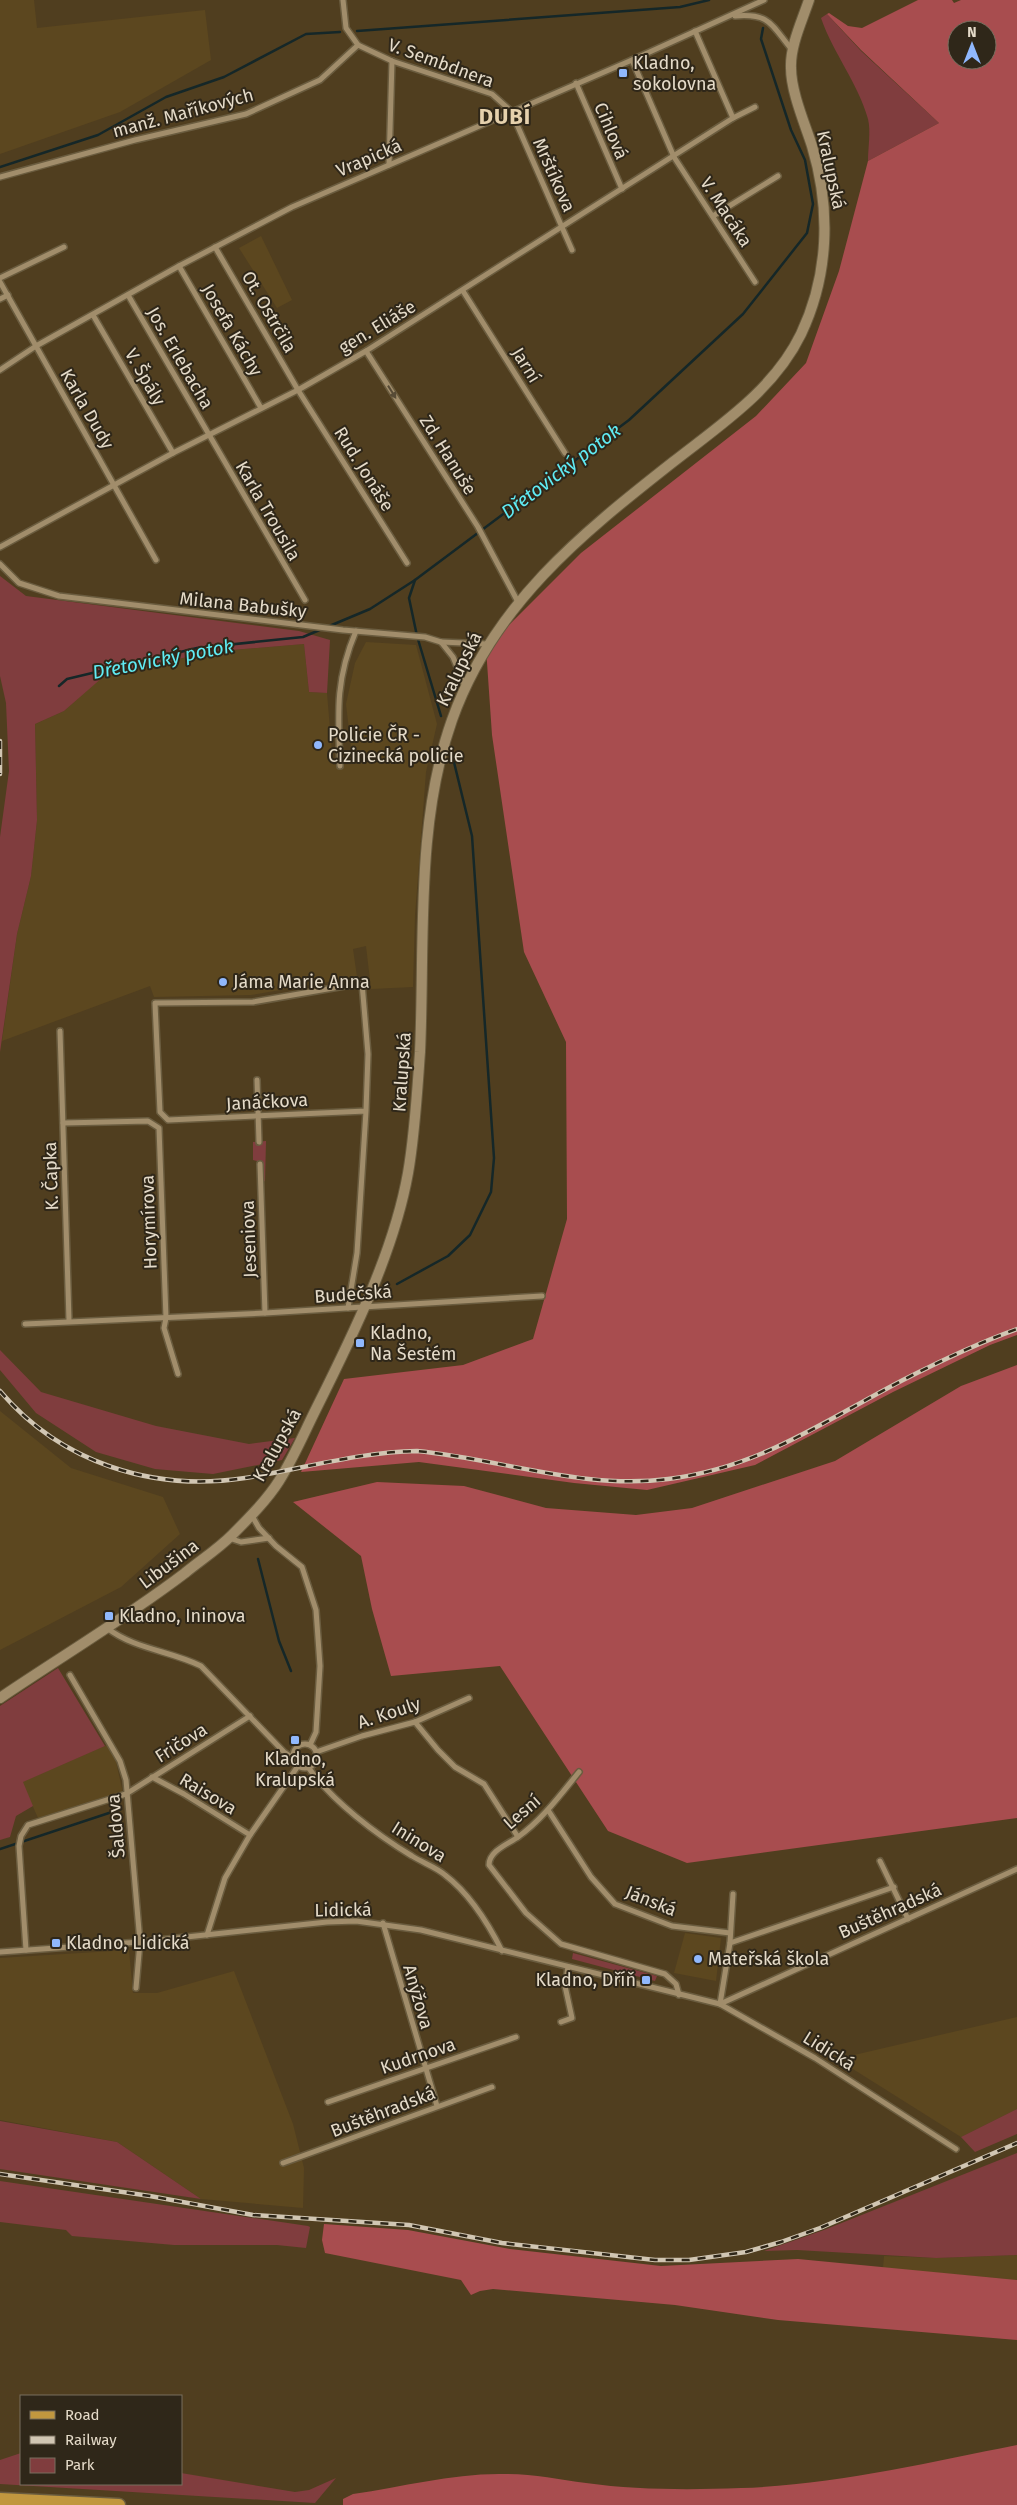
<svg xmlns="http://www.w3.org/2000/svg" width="1017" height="2505" font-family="'Fira Sans',sans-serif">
	<rect width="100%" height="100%" fill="#503e1f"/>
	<g fill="#5c471f">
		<polygon points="0,0 34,0 37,28 205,10 211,60 120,112 0,154"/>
		<polygon points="261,236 292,300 277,308 239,248"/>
		<polygon points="366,642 416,645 437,724 426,772 415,915 413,987 371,989 366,946 353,949 357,977 251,995 154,997 150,986 2,1041 17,934 31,876 37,820 35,724 64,711 102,677 209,652 304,644 309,692 327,693 333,765 353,764 346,704 355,663"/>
		<polygon points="0,1411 71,1468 163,1497 180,1534 121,1587 0,1650"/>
		<polygon points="107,1745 116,1762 123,1793 38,1818 22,1782"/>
		<polygon points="685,1933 721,1938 716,1981 674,1973"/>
		<polygon points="129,1950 133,1993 157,1993 234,1971 293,2124 304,2168 303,2208 201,2199 117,2142 0,2120 0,1958"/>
		<polygon points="1017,2017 1017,2109 961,2137 837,2059"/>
		<polygon points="1017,2255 1017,2280 883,2268 884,2256 936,2258"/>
	</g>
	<g fill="#803d3e">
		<path d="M827,14l34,37 78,72 -71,38c0,-13 3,-30 0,-42 -10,-36 -35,-66 -47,-101z"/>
		<polygon points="0,576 26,596 299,631 330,640 327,693 309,692 304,644 208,652 103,677 64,711 35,724 37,820 31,876 17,934 0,1052 0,837 9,771 6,703 0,676"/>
		<polygon points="266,1141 265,1181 263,1182 261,1162 253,1160 253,1142"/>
		<polygon points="0,1350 41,1392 156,1426 249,1444 295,1438 282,1460 213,1474 155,1469 96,1452 36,1413 0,1370"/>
		<polygon points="58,1668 105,1746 23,1782 33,1806 16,1816 10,1837 0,1840 0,1706"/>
		<polygon points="573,1953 657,1976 655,1981 572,1959"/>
		<polygon points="1017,2109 1017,2134 975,2152 961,2137"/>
		<polygon points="0,2121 117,2142 201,2199 0,2169"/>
		<polygon points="1017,2153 1017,2255 936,2258 797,2250 764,2251 824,2230"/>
		<polygon points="0,2181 308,2226 310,2227 306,2248 277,2245 174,2245 72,2236 66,2230 0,2222"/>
		<polygon points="21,2453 21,2484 181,2484 181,2473 295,2492 309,2490 336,2478 315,2503 0,2484 0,2460"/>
	</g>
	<g fill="#a84d4f" fill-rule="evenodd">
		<path d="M918,0h34l2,3 7,-3h56v1335l-27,10 -97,47 -138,73 -108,25 -73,-7 -155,-21 -118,10 43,-93 119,-14 70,-26 34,-120 -1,-177 -42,-90 -32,-217 -6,-87 95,-95 175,-137 50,-53 33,-92 29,-110 71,-38 -78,-73 -34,-36 2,-1 19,13 14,2zM957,30h30v30h-30z"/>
		<polygon points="1017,1365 1017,1818 687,1863 608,1831 500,1666 391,1676 372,1609 361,1556 293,1502 377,1482 464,1486 546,1508 636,1515 692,1508 835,1461 961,1386"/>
		<polygon points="324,2224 408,2230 510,2249 661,2266 798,2259 1017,2280 1017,2340 778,2320 675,2305 493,2289 480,2291 471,2295 461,2280 325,2253 322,2240"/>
		<path d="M1017,2445v60h-674v-6l10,-5c49,-7 97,-20 146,-20 30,-1 58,5 87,9 50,7 104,7 155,5 93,-3 185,-25 276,-43z"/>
	</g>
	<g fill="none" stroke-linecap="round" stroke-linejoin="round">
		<g stroke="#152728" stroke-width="2.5">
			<polyline points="357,31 680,7 709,0"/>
			<polyline points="0,167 98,135 166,97 224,77 306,34 340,32"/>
			<polyline points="415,580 409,598 417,636 441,716"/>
			<polyline points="327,627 370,609 415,580 629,420 743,314 807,233 813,204 805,160 791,130 761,39 763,28"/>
			<polyline points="59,686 67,679 197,648 303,637 322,629"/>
			<polyline points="397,1284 448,1256 470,1235 491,1192 494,1158 472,836 451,750"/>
			<polyline points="258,1559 279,1641 291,1671"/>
			<polyline points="0,1849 121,1809"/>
		</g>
		<g stroke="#6a5c3f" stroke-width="8">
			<g id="street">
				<polyline points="343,0 346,28 358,45 392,61 492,94 511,111 572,250"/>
				<path d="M735,16c36,-3 36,9 58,35"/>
				<polyline points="695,31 733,118"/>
				<polyline points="632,60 674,157 755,282"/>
				<polyline points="576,83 622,189"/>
				<polyline points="389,165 392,61"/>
				<polyline points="0,177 135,140 246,114 320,80 358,45"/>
				<polyline points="713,216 778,176"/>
				<polyline points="215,247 298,390 407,563"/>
				<polyline points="179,266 261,408"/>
				<polyline points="0,278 64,247"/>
				<polyline points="0,282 156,560"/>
				<polyline points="463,291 565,453"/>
				<polyline points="128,295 305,600"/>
				<polyline points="0,299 8,295"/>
				<polyline points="93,315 173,453"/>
				<polyline points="366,351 478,527 518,602"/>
				<polyline points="0,370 36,346 179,266 292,207 632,60 764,0"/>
				<polyline points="0,547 173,453 298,390 366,351 733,118 755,107"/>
				<polyline points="0,564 19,583 59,596 343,630 425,637 441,642 453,657 465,686"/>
				<polyline points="441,642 487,644"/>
				<path d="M340,766c-2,-52 -5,-86 16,-135"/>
				<polyline points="60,1031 69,1320"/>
				<polyline points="257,1080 259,1142"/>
				<polyline points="63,1123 148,1121 159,1128 166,1318 164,1328 178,1374"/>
				<polyline points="260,1164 265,1313"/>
				<polyline points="348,1308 357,1253 366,1111 368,1054 362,983 253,1002 155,1003 160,1112 168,1120 366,1111"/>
				<polyline points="25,1324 265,1313 542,1296"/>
				<polyline points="251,1514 259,1528 276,1546 302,1567 316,1610 320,1666 316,1732 310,1745"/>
				<polyline points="229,1538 241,1542 269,1538"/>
				<path d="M107,1628c27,21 64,23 94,38l83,86 9,6"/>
				<polyline points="70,1675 120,1761 126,1780 140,1942 136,1988"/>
				<polyline points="415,1722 438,1750 455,1767 484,1784 518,1837"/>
				<circle cx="305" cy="1756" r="12"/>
				<polyline points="316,1752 362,1736 415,1722 469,1698"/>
				<path d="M308,1767c24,34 69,68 104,89 11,7 24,11 33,19 25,19 43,48 57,76"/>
				<path d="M579,1772c-18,22 -37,48 -61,65 -10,7 -29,14 -29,28l37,48 35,31 104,30 11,10 3,11"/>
				<polyline points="152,1777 184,1794 250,1835"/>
				<polyline points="548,1810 591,1877 615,1904 672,1926 730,1933"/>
				<polyline points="880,1861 908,1919"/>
				<polyline points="383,1923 437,2106"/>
				<polyline points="207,1935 225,1878 250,1835 298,1766"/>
				<polyline points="730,1943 894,1887"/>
				<polyline points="26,1950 19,1846 21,1836 28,1825 126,1794 250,1716"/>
				<polyline points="0,1952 140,1942 327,1922 356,1921 421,1930 720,2004 815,2058 956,2149"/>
				<polyline points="720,2004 1017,1869"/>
				<polyline points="720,2004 730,1943 733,1894"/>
				<polyline points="561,2022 572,2018 565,1986 568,1967"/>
				<polyline points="328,2102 516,2037"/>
				<polyline points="283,2163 492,2087"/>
			</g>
		</g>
		<g stroke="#6a5c3f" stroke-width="12">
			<path id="secondary" d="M0,1698c62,-42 126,-80 185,-125 16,-13 33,-24 47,-38 16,-16 35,-35 47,-54 14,-22 25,-48 37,-72 36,-72 78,-157 92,-236 7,-40 9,-80 12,-121 5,-108 -5,-228 32,-332 41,-115 128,-185 221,-258 47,-37 101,-72 128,-128 28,-59 30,-125 11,-188 -7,-22 -21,-54 -21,-78 -1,-22 11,-47 18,-68"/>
		</g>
		<g stroke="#6a5c3f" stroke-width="15">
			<polyline id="primary" points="0,2499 119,2505"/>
		</g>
		<use href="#street" stroke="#a18d6b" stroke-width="5"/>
		<use href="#secondary" stroke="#a18d6b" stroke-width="10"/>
		<use href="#primary" stroke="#c1973f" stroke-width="12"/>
		<g stroke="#d1c6b3" stroke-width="4.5">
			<g id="rail">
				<polyline points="0,741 0,774"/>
				<path d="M0,1391c61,72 153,101 245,87 58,-9 113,-26 172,-27 83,8 167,39 251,28 91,-11 156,-58 235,-99 37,-19 75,-37 114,-51"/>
				<polyline points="0,2174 150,2196 253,2215 409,2225 502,2243 655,2260 689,2260 746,2252 781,2242 820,2228 1017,2143"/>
			</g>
		</g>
		<use href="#rail" stroke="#2f2719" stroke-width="2.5" stroke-dasharray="8" stroke-linecap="butt"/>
	</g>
	<defs><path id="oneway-solid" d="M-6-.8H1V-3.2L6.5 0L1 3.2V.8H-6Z" transform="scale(1.25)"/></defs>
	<use fill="#574b36" href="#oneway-solid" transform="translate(392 392) rotate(58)"/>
	<g fill="#90b8fd" stroke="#2f2719" stroke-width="2">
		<rect x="618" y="68" width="10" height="10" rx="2.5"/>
		<circle cx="318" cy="745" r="5"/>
		<circle cx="223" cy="982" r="5"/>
		<rect x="355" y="1338" width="10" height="10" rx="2.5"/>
		<rect x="104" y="1611" width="10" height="10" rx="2.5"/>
		<rect x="290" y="1735" width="10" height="10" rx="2.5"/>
		<rect x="51" y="1938" width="10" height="10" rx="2.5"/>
		<circle cx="698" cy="1959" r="5"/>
		<rect x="641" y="1975" width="10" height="10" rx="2.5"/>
	</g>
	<g text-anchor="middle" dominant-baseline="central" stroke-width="4" stroke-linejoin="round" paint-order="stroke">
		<g font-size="18" fill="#e5dbc9" stroke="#2f2719">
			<text transform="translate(441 63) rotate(20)">V. Sembdnera</text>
			<text transform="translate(183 113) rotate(-15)">manž. Maříkových</text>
			<text transform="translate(611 131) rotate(67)">Cihlová</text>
			<text transform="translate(369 158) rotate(-23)">Vrapická</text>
			<text transform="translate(831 170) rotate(78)">Kralupská</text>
			<text transform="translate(554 175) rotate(66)">Mrštíkova</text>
			<text transform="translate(726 212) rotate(57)">V. Macáka</text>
			<text transform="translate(269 312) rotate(60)">Ot. Ostrčila</text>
			<text transform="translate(377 327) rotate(-31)">gen. Eliáše</text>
			<text transform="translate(232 330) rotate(60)">Josefa Káchy</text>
			<text transform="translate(180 358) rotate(60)">Jos. Erlebacha</text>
			<text transform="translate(526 365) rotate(58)">Jarní</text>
			<text transform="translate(145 377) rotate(60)">V. Špály</text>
			<text transform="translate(87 409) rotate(60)">Karla Dudy</text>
			<text transform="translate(448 455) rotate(58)">Zd. Hanuše</text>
			<text transform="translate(364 469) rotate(58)">Rud. Jonáše</text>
			<text transform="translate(268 511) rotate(60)">Karla Trousila</text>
			<text transform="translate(243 605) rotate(6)">Milana Babušky</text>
			<text transform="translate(459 669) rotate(-64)">Kralupská</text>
			<text transform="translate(402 1072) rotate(-86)">Kralupská</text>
			<text transform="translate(267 1102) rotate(-3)">Janáčkova</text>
			<text transform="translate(51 1176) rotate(-92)">K. Čapka</text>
			<text transform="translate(149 1222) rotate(-92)">Horymírova</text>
			<text transform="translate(249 1239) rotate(-92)">Jeseniova</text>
			<text transform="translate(353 1294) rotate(-4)">Budečská</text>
			<text transform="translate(277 1445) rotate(-61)">Kralupská</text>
			<text transform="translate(169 1564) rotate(-37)">Libušina</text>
			<text transform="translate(389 1713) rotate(-18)">A. Kouly</text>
			<text transform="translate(181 1743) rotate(-32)">Fričova</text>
			<text transform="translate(208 1794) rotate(31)">Raisova</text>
			<text transform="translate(522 1812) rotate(-41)">Lesní</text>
			<text transform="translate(116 1826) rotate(-95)">Šaldova</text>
			<text transform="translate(419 1842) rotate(32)">Ininova</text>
			<text transform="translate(651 1901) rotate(22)">Jánská</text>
			<text transform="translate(343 1910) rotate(-1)">Lidická</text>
			<text transform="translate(890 1911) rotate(-24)">Buštěhradská</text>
			<text transform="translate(418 1997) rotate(74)">Anýžova</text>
			<text transform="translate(829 2051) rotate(32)">Lidická</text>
			<text transform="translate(418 2056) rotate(-19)">Kudrnova</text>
			<text transform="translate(383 2112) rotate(-21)">Buštěhradská</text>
		</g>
		<g font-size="18" fill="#e5dbc9" stroke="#2f2719" text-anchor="start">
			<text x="633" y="63">Kladno,<tspan x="633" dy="21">sokolovna</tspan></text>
			<text x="328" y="735">Policie ČR -<tspan x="328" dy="21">Cizinecká policie</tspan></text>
			<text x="233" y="982">Jáma Marie Anna</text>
			<text x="370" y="1333">Kladno,<tspan x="370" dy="21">Na Šestém</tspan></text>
			<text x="119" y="1616">Kladno, Ininova</text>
			<text x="295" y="1759" text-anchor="middle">Kladno,<tspan x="295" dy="21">Kralupská</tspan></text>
			<text x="66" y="1943">Kladno, Lidická</text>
			<text x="708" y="1959">Mateřská škola</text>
			<text x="636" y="1980" text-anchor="end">Kladno, Dříň</text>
		</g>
		<g font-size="19" font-style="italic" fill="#60ecf4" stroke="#2f2719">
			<text transform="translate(561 471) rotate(-37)">Dřetovický potok</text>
			<text transform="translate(163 659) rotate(-11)">Dřetovický potok</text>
		</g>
		<g font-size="22" font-weight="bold" letter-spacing="1" fill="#e6d1ad" stroke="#2f2719">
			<text x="505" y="116">DUBÍ</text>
		</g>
	</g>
	<rect x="20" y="2395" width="162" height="90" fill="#2f2719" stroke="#786f5f"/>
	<rect x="30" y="2411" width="25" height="8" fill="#c1973f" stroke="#786f5f"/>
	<text x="65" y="2420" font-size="15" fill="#e5dbc9">Road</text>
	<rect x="30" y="2436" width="25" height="8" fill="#d1c6b3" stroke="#786f5f"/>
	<text x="65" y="2445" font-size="15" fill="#e5dbc9">Railway</text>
	<rect x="30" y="2458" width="25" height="15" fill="#803d3e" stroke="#786f5f"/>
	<text x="65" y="2470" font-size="15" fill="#e5dbc9">Park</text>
	<g transform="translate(972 45)"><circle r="24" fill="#2f2719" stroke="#786f5f"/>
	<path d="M0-4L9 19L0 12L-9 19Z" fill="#90b8fd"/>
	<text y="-8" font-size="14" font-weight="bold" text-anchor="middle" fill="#e5dbc9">N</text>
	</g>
</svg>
